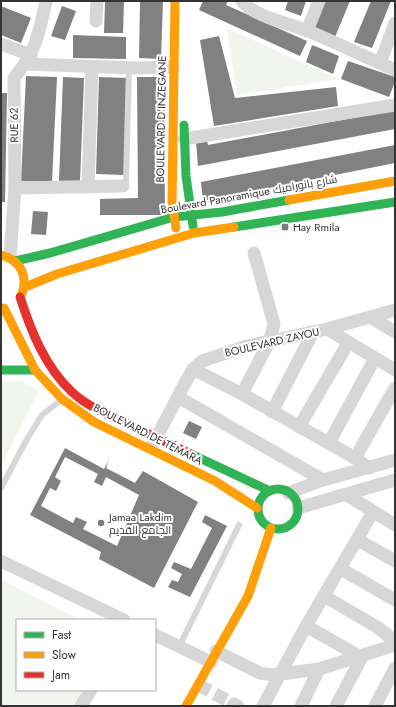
<svg xmlns="http://www.w3.org/2000/svg" width="396" height="707" font-family="Jost,Cairo,sans-serif">
	<rect width="100%" height="100%" fill="#fff"/>
	<g fill="#f1f5ed">
		<polygon points="227,28 338,79 237,95"/>
		<polygon points="21,381 39,391 1,466 1,382"/>
		<polygon points="1,579 80,620 17,620 17,690 90,690 82,706 1,706"/>
	</g>
	<g fill="#818181" fill-rule="evenodd">
		<polygon points="105,1 124,1 123,33 104,33"/>
		<polygon points="140,1 163,1 161,59 139,58"/>
		<polygon points="203,1 228,1 226,5 307,41 300,56 199,10"/>
		<polygon points="288,1 306,1 301,16 285,10"/>
		<polygon points="324,1 350,1 335,37 312,28"/>
		<polygon points="371,1 391,1 372,48 354,42"/>
		<polygon points="1,6 31,18 21,43 1,35"/>
		<polygon points="62,6 76,11 65,40 51,36"/>
		<polygon points="73,35 126,37 126,59 73,58"/>
		<polygon points="219,36 235,98 336,87 338,106 214,126 200,40"/>
		<polygon points="312,45 339,56 333,74 306,62"/>
		<polygon points="348,61 395,77 395,82 389,97 341,79"/>
		<polygon points="26,76 57,77 52,182 21,181"/>
		<polygon points="63,77 84,78 80,182 59,181"/>
		<polygon points="99,77 127,78 125,175 96,174"/>
		<polygon points="137,77 164,77 165,215 100,215 100,199 138,198"/>
		<polygon points="1,93 7,93 5,202 1,202"/>
		<polygon points="395,110 395,129 198,166 196,142 207,141 208,145"/>
		<polygon points="395,145 395,163 203,201 201,182"/>
		<polygon points="33,211 48,212 46,235 31,234"/>
		<polygon points="189,421 202,427 196,439 183,433"/>
		<path d="M65,448l39,21 5,-9 -3,8 29,15 8,-12 55,31 -44,86 -55,-29 2,-7 -71,-37zM65,457l33,17 -4,8 8,4 4,-9 33,18 -22,51 -34,-17 4,-7 -11,-5 -3,6 -32,-17 9,-18 6,3 5,-10 -6,-4z"/>
		<polygon points="205,515 227,526 190,597 168,587 172,580 178,582 182,574 171,568 174,562 191,569 212,528 202,522"/>
	</g>
	<g fill="none" stroke-linecap="round" stroke-linejoin="round">
		<polyline stroke="#d6d6d6" stroke-width="13" stroke-dasharray="13 6" stroke-linecap="butt" points="198,685 234,704"/>
		<g stroke="#d7d7d7" stroke-width="6">
			<polyline points="123,186 126,181 129,68"/>
			<polyline points="1,488 26,441 42,415 61,400"/>
			<polyline points="179,647 239,525"/>
		</g>
		<g stroke="#d7d7d7" stroke-width="13">
			<path d="M242,1c10,15 49,23 66,30 29,12 58,26 87,39"/>
			<polyline points="96,21 97,1"/>
			<polyline points="307,31 319,1"/>
			<polyline points="1,44 31,55"/>
			<polyline points="380,63 395,23"/>
			<polyline points="25,64 135,68 173,67"/>
			<polyline points="184,139 395,105"/>
			<polyline points="88,187 92,67"/>
			<polyline points="15,188 123,186"/>
			<path d="M10,257l5,-69 -1,-110c22,-27 25,-44 32,-77"/>
			<polyline points="370,317 395,332"/>
			<polyline points="327,329 395,370"/>
			<polyline points="193,369 242,394 355,458 369,468"/>
			<polyline points="242,394 270,340 274,324 254,253"/>
			<polyline points="178,397 323,480"/>
			<polyline points="272,412 313,332"/>
			<polyline points="299,427 348,343"/>
			<polyline points="329,443 375,358"/>
			<polyline points="152,446 185,383 193,369 202,361 247,346 327,329 395,310"/>
			<polyline points="355,458 395,388"/>
			<polyline points="288,493 323,480 395,460"/>
			<polyline points="347,495 395,525"/>
			<polyline points="298,508 395,480"/>
			<polyline points="358,540 395,561"/>
			<polyline points="1,561 124,620"/>
			<polyline points="341,569 395,600"/>
			<polyline points="324,596 377,627 395,641"/>
			<polyline points="306,626 359,656"/>
			<polyline points="155,635 211,662"/>
			<polyline points="216,651 260,673 274,675 319,669 395,645"/>
			<polyline points="81,706 91,690"/>
			<polyline points="233,706 234,704 238,706"/>
			<polyline points="263,706 306,626 373,512"/>
			<polyline points="301,706 319,669"/>
			<polyline points="336,706 363,655"/>
			<polyline points="375,706 395,668"/>
		</g>
		<g stroke="#30b455" stroke-width="9">
			<polyline points="184,125 186,176 193,226"/>
			<polyline points="234,227 395,202"/>
			<polyline points="15,261 50,253 174,217 222,212 289,200"/>
			<polyline points="1,370 35,370"/>
			<polyline points="191,454 270,491"/>
			<circle cx="278" cy="509" r="20"/>
		</g>
		<g stroke="#ff9f0a" stroke-width="9">
			<polyline points="175,1 172,201 176,228"/>
			<polyline points="289,200 395,181"/>
			<path d="M1,255c20,5 28,22 20,41"/>
			<polyline points="25,287 57,274 194,233 234,227"/>
			<polyline points="4,308 35,370 62,399 94,422 215,481 257,508"/>
			<polyline points="186,706 248,596 271,528"/>
		</g>
		<path stroke="#e5322d" stroke-width="9" d="M20,297c11,34 25,70 52,95 16,15 37,23 56,32 21,10 42,20 63,30"/>
	</g>
	<g fill="#7a7a7a" stroke="#fff" stroke-width="1.5">
		<rect x="281" y="223" width="8" height="8" rx="2"/>
		<circle cx="101" cy="523" r="4"/>
	</g>
	<g text-anchor="middle" dominant-baseline="central" stroke-width="4" stroke-linejoin="round" paint-order="stroke">
		<g font-size="11" fill="#333" stroke="#fff">
			<text transform="translate(161 119) rotate(-89)">BOULEVARD D'INZEGANE</text>
			<text transform="translate(14 125) rotate(-91)">RUE 62</text>
			<text transform="translate(249 194) rotate(-10)">Boulevard Panoramique شارع بانوراميك</text>
			<text transform="translate(272 342) rotate(-13)">BOULEVARD ZAYOU</text>
			<text transform="translate(148 434) rotate(27)">BOULEVARD DE TÉMARA</text>
		</g>
		<g font-size="11" fill="#333" stroke="#fff" text-anchor="start">
			<text x="293" y="227">Hay Rmila</text>
			<text x="109" y="517">Jamaa Lakdim<tspan x="109" dy="13">الجامع القديم</tspan></text>
		</g>
	</g>
	<rect width="396" height="707" fill="none" stroke="#333333" stroke-width="4"/>
	<rect x="16" y="619" width="140" height="72" fill="#ffffff" stroke="#adadad"/>
	<rect x="24" y="632" width="20" height="6" fill="#30b455" stroke="#adadad"/>
	<text x="52" y="639" font-size="12" fill="#333333">Fast</text>
	<rect x="24" y="652" width="20" height="6" fill="#ff9f0a" stroke="#adadad"/>
	<text x="52" y="659" font-size="12" fill="#333333">Slow</text>
	<rect x="24" y="672" width="20" height="6" fill="#e5322d" stroke="#adadad"/>
	<text x="52" y="679" font-size="12" fill="#333333">Jam</text>
</svg>
